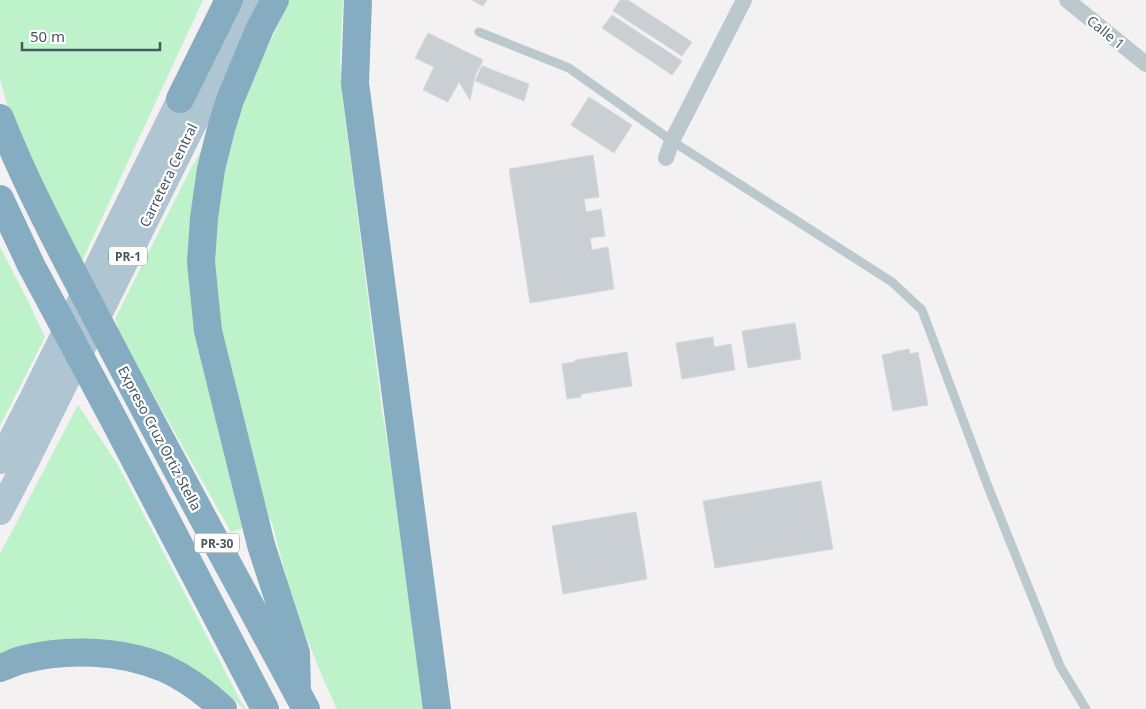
<svg xmlns="http://www.w3.org/2000/svg" width="1146" height="709" font-family="'Noto Sans',sans-serif">
	<rect width="100%" height="100%" fill="#f3f1f1"/>
	<g fill="#bef2ca">
		<polygon points="0,0 203,0 82,261 61,223 8,108 0,79"/>
		<polygon points="290,0 343,0 340,60 344,110 382,410 412,600 426,709 337,709 325,683 304,632 289,587 272,523 264,510 221,332 214,265 217,208 225,158 240,111 263,57"/>
		<polygon points="202,149 205,151 196,198 247,527 231,532 117,330 118,326 115,319 190,170"/>
		<polygon points="0,247 27,299 45,337 0,426"/>
		<polygon points="78,405 118,465 240,700 246,709 244,709 230,696 200,674 0,655 0,554"/>
	</g>
	<g fill="#cacfd3" stroke="#d4d8dc">
		<polygon points="472,0 487,0 483,6"/>
		<polygon points="620,0 628,0 692,42 682,56 613,11"/>
		<polygon points="612,15 682,61 672,75 602,28"/>
		<polygon points="428,33 483,60 475,76 470,100 459,82 448,102 423,90 434,67 415,58"/>
		<polygon points="482,66 529,84 524,101 475,81"/>
		<polygon points="589,97 632,125 614,153 571,125"/>
		<polygon points="593,155 599,197 584,199 586,212 601,209 605,236 590,238 592,250 608,247 614,289 530,303 509,169"/>
		<polygon points="795,323 801,359 748,368 742,331"/>
		<polygon points="713,337 714,347 731,344 735,370 682,379 676,343"/>
		<polygon points="909,349 910,354 918,352 928,405 893,411 882,355 893,353 893,352"/>
		<polygon points="627,352 632,386 581,394 581,397 567,399 562,364 575,362 575,360"/>
		<polygon points="821,481 833,549 715,568 703,501"/>
		<polygon points="636,512 647,579 563,594 552,526"/>
	</g>
	<g fill="none" stroke-linecap="round" stroke-linejoin="round">
		<polyline stroke="#bbc8ce" stroke-width="9" points="479,32 569,68 672,141 892,282 922,310 987,484 1060,666 1086,709"/>
		<g stroke="#bbc8ce" stroke-width="16">
			<polyline points="1067,0 1146,64"/>
			<polyline points="666,158 672,141 744,0"/>
		</g>
		<g stroke="#afc5d1" stroke-width="26">
			<polyline points="0,461 32,399 180,99"/>
			<polyline points="0,512 27,460 255,0"/>
		</g>
		<g stroke="#86acc2" stroke-width="28">
			<polyline points="275,0 260,28 230,100 221,129 211,169 204,218 201,262 208,331 261,545 296,653 297,692"/>
			<polyline points="358,0 355,83 437,709"/>
			<polyline points="180,99 229,0"/>
			<path d="M0,118c29,74 68,144 104,214 66,127 135,252 202,377"/>
			<polyline points="0,199 31,265 114,420 265,709"/>
			<path d="M0,668c7,-2 14,-6 21,-8 45,-12 100,-10 143,8 22,10 42,25 59,41"/>
		</g>
	</g>
	<g text-anchor="middle" dominant-baseline="central" stroke-width="4.5" stroke-linejoin="round" paint-order="stroke">
		<g fill="#fff" stroke="#7e8a8f" stroke-width="1">
			<rect x="109" y="246.5" width="38" height="19" rx="4"/>
			<rect x="194.5" y="533.5" width="45" height="19" rx="4"/>
		</g>
		<g font-size="12" font-weight="bold" fill="#47585f">
			<text x="128" y="256">PR-1</text>
			<text x="217" y="543">PR-30</text>
		</g>
		<g font-size="14" fill="#47585f" stroke="#fff">
			<text transform="translate(1106 32) rotate(39)">Calle 1</text>
			<text transform="translate(168 175) rotate(-64)">Carretera Central</text>
			<text transform="translate(160 438) rotate(62)">Expreso Cruz Ortiz Stella</text>
		</g>
	</g>
	<path d="M22 42v8h138v-8" fill="none" stroke="#47585f" stroke-width="2.5"/>
	<text x="30" y="42" font-size="15" fill="#47585f" stroke="#ffffff" stroke-width="4" paint-order="stroke">50 m</text>
</svg>
